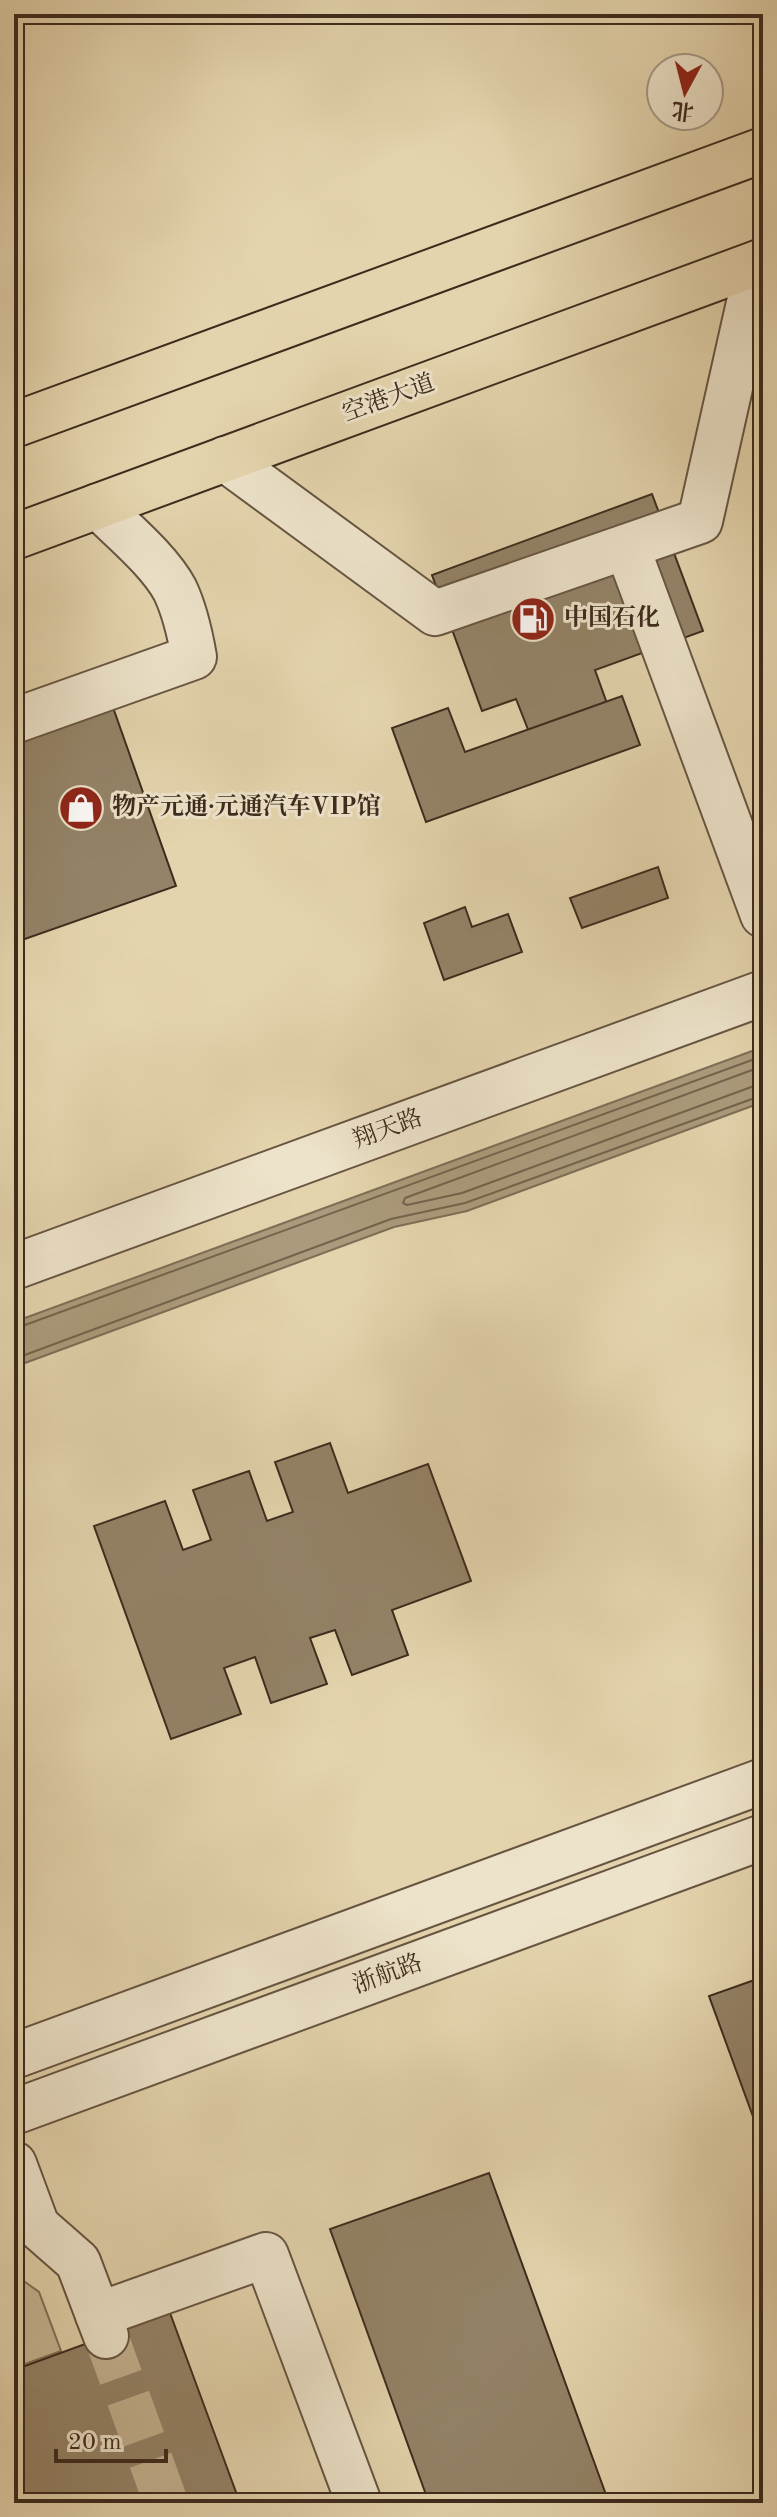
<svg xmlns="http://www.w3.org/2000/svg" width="777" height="2517" font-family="'Old Standard TT','Noto Serif SC',serif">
	<rect width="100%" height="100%" fill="#e4d4ad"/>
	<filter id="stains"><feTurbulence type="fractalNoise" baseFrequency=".0025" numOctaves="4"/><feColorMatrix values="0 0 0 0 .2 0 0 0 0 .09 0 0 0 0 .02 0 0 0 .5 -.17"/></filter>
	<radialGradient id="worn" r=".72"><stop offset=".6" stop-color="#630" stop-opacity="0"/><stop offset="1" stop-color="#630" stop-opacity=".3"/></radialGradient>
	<polygon fill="#c8b795" stroke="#82715a" stroke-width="2" points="14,2274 39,2292 61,2351 14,2368"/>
	<polygon fill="#ab9b7c" stroke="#7f6e56" stroke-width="2" points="763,1047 763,1102 467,1211 394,1227 14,1367 14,1322"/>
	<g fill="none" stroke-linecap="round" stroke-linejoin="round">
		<g stroke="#74634d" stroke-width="2">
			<polyline points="763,1066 405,1198 403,1203 407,1205 462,1193 754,1086 763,1085"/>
			<polyline points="14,1329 763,1056"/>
			<polyline points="14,1359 391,1219 465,1203 763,1095"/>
		</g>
	</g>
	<g fill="#948368" stroke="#3d2b1e" stroke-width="2">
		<polygon points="652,494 703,631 595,670 609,709 531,737 516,699 482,711 432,575"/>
		<polygon points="109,696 176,886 22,940 14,918 14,730"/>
		<polygon points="622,696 640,745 426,822 392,728 448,708 465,752"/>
		<polygon points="658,867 668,898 582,928 570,898"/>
		<polygon points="465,907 472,927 508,914 522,952 444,980 424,923"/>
		<polygon points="330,1443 348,1493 428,1464 471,1581 392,1610 408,1655 352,1675 335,1630 310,1638 327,1684 271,1703 255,1657 224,1668 241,1714 171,1739 94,1526 165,1501 183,1550 211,1540 193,1490 249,1471 267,1521 293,1512 275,1462"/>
		<polygon points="763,1977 763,2144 709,1996"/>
		<polygon points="489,2173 609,2503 429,2503 330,2229"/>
		<polygon points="170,2313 240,2503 14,2503 14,2370"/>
	</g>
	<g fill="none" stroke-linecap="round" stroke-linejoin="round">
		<polyline stroke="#c3b290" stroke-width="44" stroke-dasharray="44 22" stroke-linecap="butt" points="106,2336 166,2503"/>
		<g stroke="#675542" stroke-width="48">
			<g id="minor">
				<polyline points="225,459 435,613 700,521 758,263"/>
				<polyline points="627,547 763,915"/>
				<path d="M14,721l180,-64c-4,-23 -9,-46 -19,-67 -16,-30 -53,-60 -77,-84"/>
				<polyline points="14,1267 763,993"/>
				<polyline points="14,2056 763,1781"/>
				<polyline points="14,2112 763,1837"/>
				<polyline points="14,2164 37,2226 78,2262 106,2336"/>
				<polyline points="98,2315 266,2255 359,2503"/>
			</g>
		</g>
		<g stroke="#3d2b1e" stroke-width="48">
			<g id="major">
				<polyline points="14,425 763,150"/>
				<polyline points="14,537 763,261"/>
			</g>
		</g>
		<use href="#minor" stroke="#ede3ca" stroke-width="44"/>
		<use href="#major" stroke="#e4d4ad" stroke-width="44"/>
	</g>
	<defs>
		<g id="fuel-disc" transform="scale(2.3)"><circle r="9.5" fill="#8f2418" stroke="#ede3ca"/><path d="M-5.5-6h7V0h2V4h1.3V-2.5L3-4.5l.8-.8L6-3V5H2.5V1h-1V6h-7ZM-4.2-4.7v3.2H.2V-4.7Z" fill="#fff"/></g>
		<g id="shop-disc" transform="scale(2.3)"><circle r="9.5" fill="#8f2418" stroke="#ede3ca"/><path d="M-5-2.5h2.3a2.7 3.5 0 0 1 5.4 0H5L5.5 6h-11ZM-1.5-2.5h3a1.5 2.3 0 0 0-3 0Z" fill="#fff"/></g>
	</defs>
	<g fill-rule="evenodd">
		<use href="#fuel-disc" x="533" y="619"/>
		<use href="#shop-disc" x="81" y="808"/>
	</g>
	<g text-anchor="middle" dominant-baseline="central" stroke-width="6" stroke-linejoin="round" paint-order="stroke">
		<g font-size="24" fill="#3d2b1e" stroke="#ede3ca">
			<text transform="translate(389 399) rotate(-20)">空港大道</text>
			<text transform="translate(388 1130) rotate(-20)">翔天路</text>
			<text transform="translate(388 1975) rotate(-20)">浙航路</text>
		</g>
		<g font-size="24" font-weight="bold" fill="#3d2b1e" stroke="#ede3ca" text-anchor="start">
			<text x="564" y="619">中国石化</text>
			<text x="112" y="808">物产元通·元通汽车VIP馆</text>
		</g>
	</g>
	<rect width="777" height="2517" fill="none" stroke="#e4d4ad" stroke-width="48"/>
	<rect x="16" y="16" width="745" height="2485" fill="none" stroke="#3d2b1e" stroke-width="4"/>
	<rect x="24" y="24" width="729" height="2469" fill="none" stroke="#3d2b1e" stroke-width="2"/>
	<g transform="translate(685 92) rotate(187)"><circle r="38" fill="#ede3ca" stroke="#a79985" stroke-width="2"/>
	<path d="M0-6L14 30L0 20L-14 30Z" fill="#8f2418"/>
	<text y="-12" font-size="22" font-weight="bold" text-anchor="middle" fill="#3d2b1e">北</text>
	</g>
	<path d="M56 2449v12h110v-12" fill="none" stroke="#3d2b1e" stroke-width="4"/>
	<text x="68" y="2449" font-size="24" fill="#3d2b1e" stroke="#ede3ca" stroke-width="6" paint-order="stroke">20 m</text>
	<rect width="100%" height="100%" filter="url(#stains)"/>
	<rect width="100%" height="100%" fill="url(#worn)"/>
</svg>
